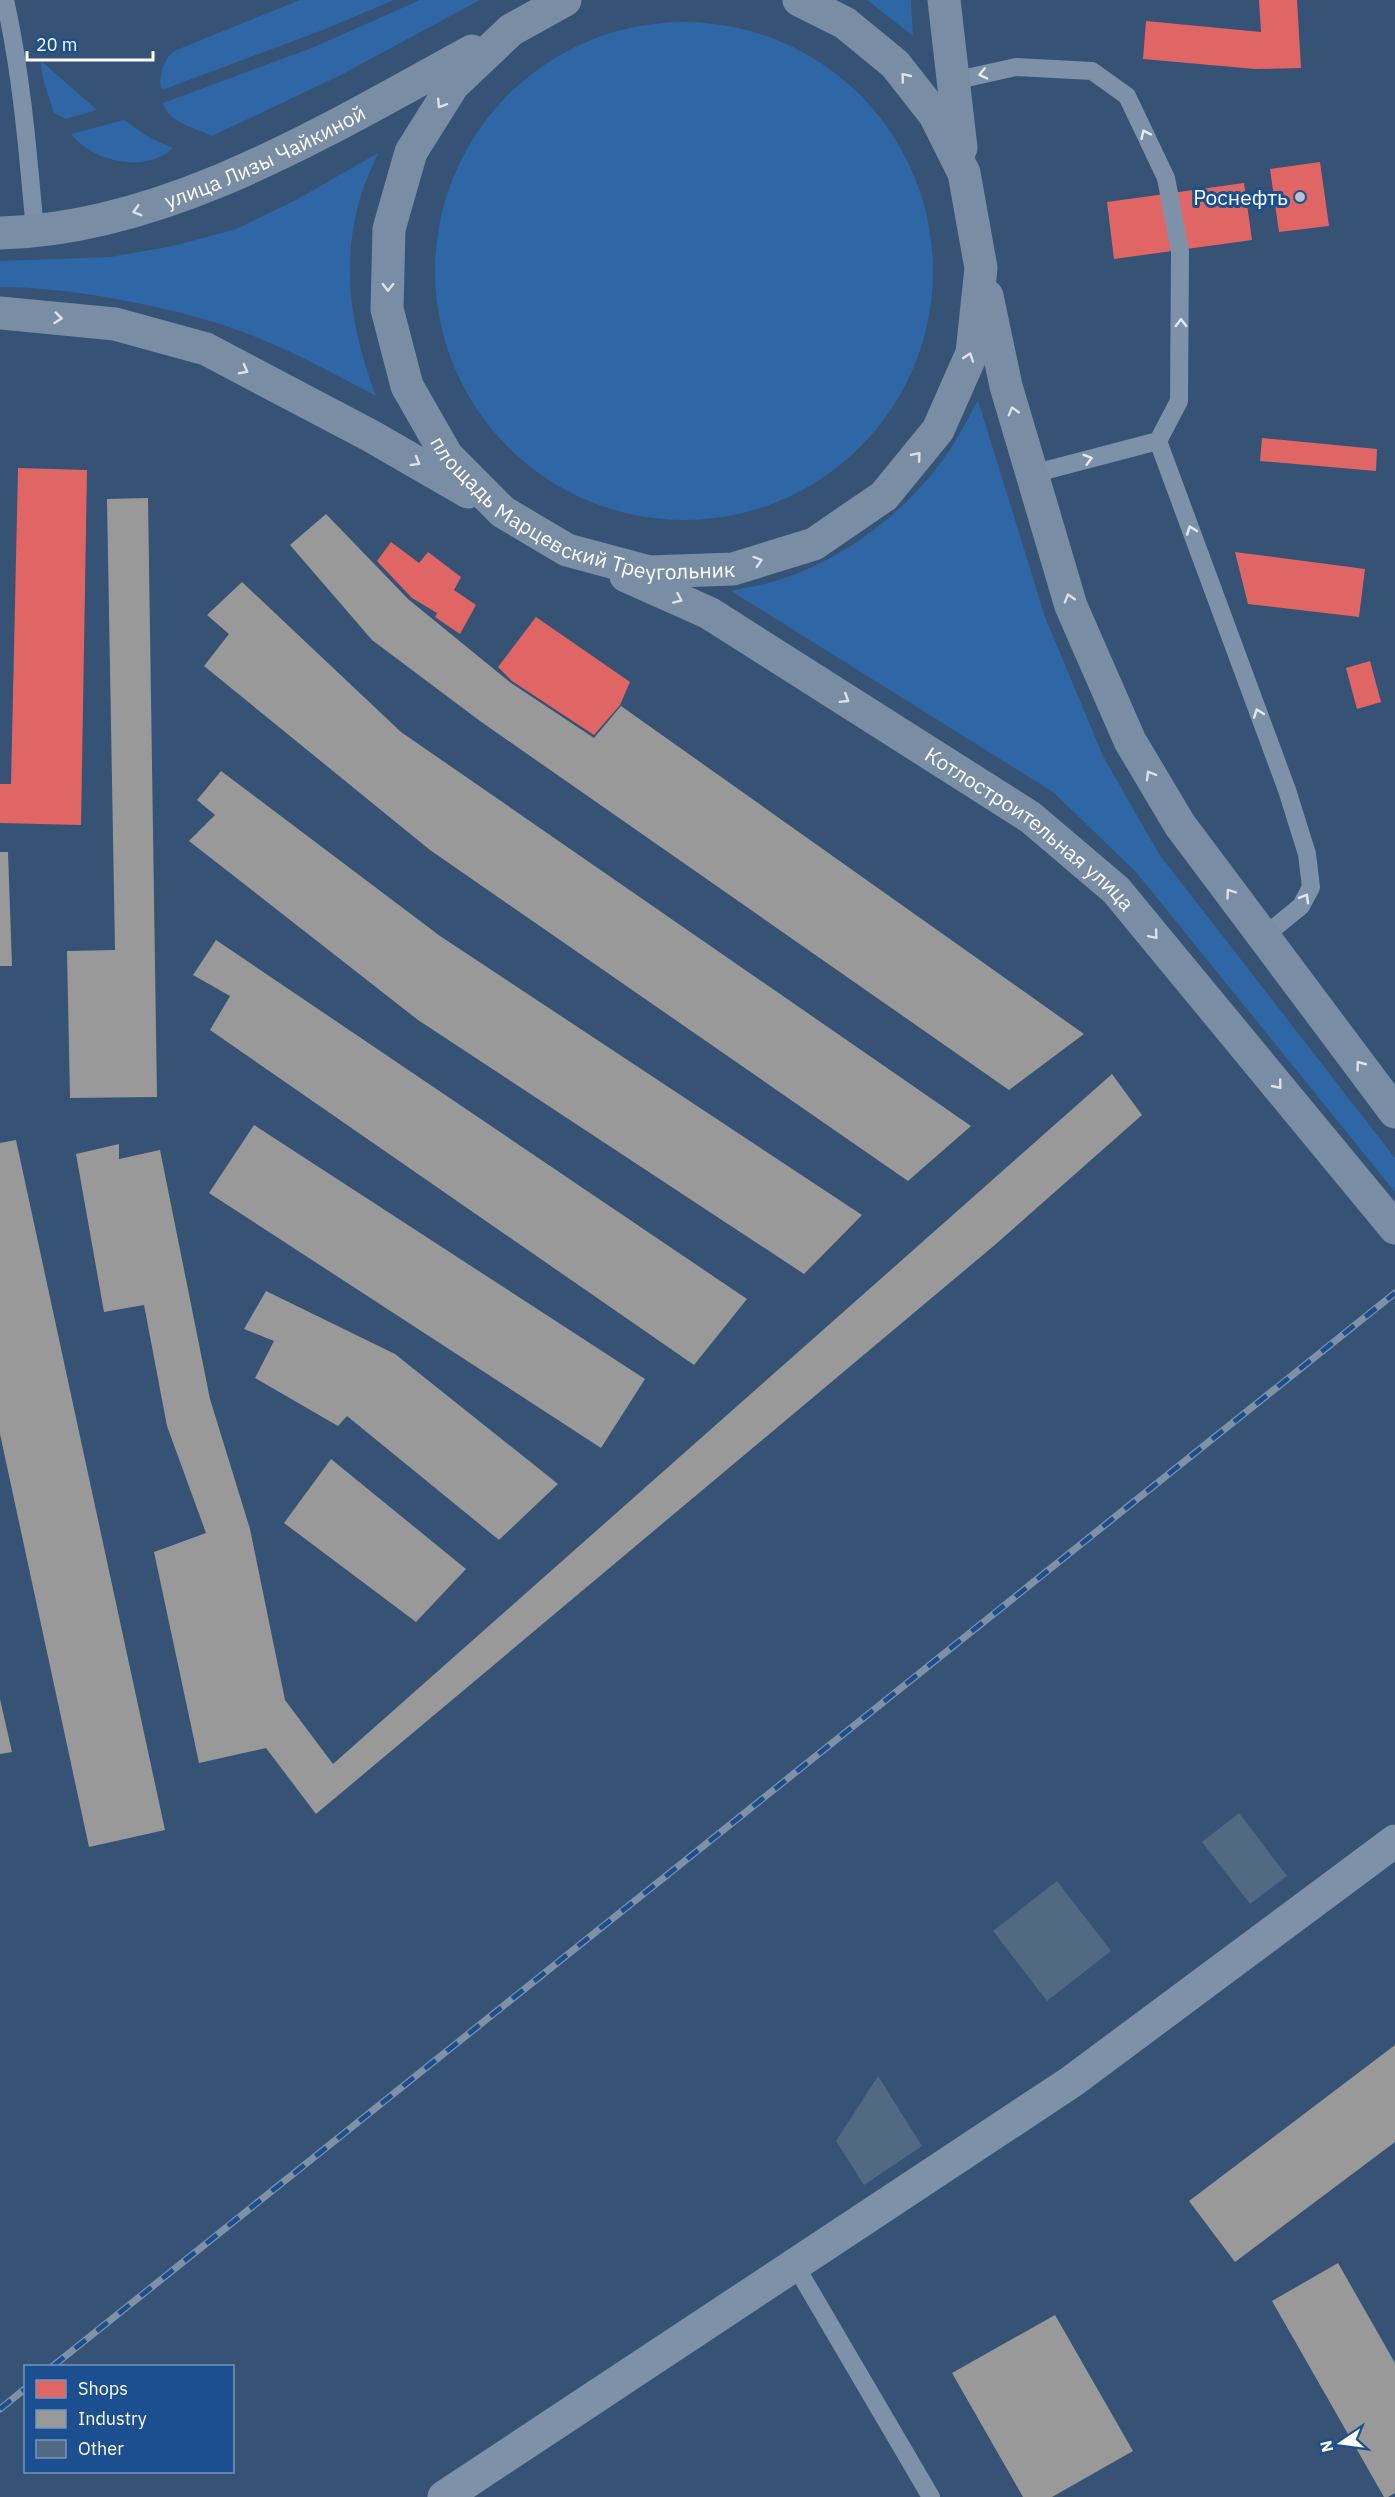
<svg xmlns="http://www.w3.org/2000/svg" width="1395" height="2497" font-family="'IBM Plex Sans',sans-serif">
	<rect width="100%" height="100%" fill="#365274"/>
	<g fill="#2f66a5">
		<path d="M300,0h94l-71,30 -158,59 -4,-1c-3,-13 3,-29 13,-37z"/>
		<path d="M420,0h60l-141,76 -127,60c-16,-8 -45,-14 -49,-33l151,-56z"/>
		<polygon points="867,0 911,0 913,36"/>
		<circle cx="684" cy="271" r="249"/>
		<polygon points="40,60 97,110 66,119 54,113 43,79"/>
		<path d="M124,120l26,18 23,10c-27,26 -80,14 -102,-14z"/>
		<path d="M378,153c-5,13 -12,26 -16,39 -22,70 -12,136 14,204 -49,-26 -98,-53 -150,-70 -64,-21 -159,-39 -226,-39v-26l110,-4 63,-11 63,-17 58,-28z"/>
		<path d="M978,400l67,217 58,139 56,98 236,304v34l-259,-320 -83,-80 -322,-201c18,-4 37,-7 54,-13 67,-24 126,-70 166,-130 10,-15 18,-32 27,-48z"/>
	</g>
	<g fill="#e06666">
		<polygon points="1259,0 1297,0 1301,68 1255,69 1143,59 1146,21 1261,32"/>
		<polygon points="1320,162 1329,226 1279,232 1270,169"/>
		<polygon points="1244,183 1252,240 1114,259 1107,202"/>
		<polygon points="1262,438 1377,449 1376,471 1260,461"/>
		<polygon points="18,468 87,470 81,825 0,823 0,784 11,784"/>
		<polygon points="391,542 419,563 428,552 461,577 454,590 476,605 460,634 435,617 437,613 412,598 377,561"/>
		<polygon points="1235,552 1365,569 1359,617 1248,604"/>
		<polygon points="536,617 630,682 620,705 594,735 512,681 498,667"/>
		<polygon points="1370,661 1381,702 1357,709 1346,668"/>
	</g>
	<g fill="#999">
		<polygon points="148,498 157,1097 70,1098 67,951 115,950 107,499"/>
		<polygon points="326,514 408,599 511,683 594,738 621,706 1084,1034 1009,1090 480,721 372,640 290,545"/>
		<polygon points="242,582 401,732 971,1126 908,1181 430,850 204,666 229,634 207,615"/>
		<polygon points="221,771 440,936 862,1215 804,1274 418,1020 189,841 215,815 197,800"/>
		<polygon points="0,852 8,852 12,966 0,966"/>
		<polygon points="216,940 747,1299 694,1365 210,1030 230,996 193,975"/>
		<polygon points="1112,1074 1142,1115 996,1244 316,1814 266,1748 199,1763 154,1552 206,1533 167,1426 144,1305 104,1312 76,1154 119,1144 119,1159 160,1150 210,1399 250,1529 285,1700 333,1764"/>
		<polygon points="254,1125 645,1379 601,1448 209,1193"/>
		<polygon points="16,1140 165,1830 89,1847 0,1434 0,1143"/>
		<polygon points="266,1291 395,1354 558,1484 499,1540 347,1416 338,1426 255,1378 274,1341 244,1329"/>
		<polygon points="331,1459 466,1569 416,1622 284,1523"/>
		<polygon points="0,1699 12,1752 0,1754"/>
		<polygon points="1395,2045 1395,2142 1235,2262 1189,2201"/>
		<polygon points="1338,2263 1395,2363 1395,2493 1388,2497 1384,2497 1272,2301"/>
		<polygon points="1055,2315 1133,2451 1052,2497 1023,2497 952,2373"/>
	</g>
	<g fill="#526984">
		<polygon points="1239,1813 1287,1876 1250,1904 1202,1842"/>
		<polygon points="1057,1881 1111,1951 1047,2001 993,1931"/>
		<polygon points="878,2076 922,2146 864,2185 836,2141"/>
	</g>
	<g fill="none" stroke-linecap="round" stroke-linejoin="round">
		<g stroke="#7d92a8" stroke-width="18">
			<path d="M5,0c17,76 23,154 30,231"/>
			<polyline points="953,81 1016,67 1092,71 1127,96 1166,178 1180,251 1179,401 1158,441 1032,474"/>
			<polyline points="1158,441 1287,790 1307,854 1311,887 1301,906 1263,937"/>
			<polyline points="795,2265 931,2497"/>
		</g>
		<polyline stroke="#7d92a8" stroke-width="33" points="444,2497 1071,2082 1395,1841"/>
		<g stroke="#798da4" stroke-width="33">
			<path id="s1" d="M565,0l-54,30 -58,55 -42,67 -22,77 -2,80 20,77 40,70 56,56 64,38 82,22 84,-3 81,-25 70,-48 54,-66 34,-77 9,-85 -17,-95 -29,-58 -40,-51 -50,-41 -46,-23"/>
			<polyline points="944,0 961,148"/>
			<path id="s2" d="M0,233c167,-4 329,-104 472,-182"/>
			<polyline points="987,296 1006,386 1071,606 1130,741 1180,825 1395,1112"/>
			<polyline points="0,313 115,324 206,349 371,436 468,492"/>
			<path id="s3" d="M626,576l83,37 321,204 86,73 279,338"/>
		</g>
		<g stroke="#7e92a7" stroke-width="7">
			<g id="rail">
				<polyline points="53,2366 1395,1293"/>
				<polyline points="0,2409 26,2388"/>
			</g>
		</g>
		<use href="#rail" stroke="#1b4f8f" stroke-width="4.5" stroke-dasharray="14" stroke-linecap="butt"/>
	</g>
	<defs><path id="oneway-chevron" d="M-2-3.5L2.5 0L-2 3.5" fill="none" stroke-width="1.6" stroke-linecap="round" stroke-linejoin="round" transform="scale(1.5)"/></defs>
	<g stroke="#e5e9ee">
		<use href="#oneway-chevron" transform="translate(983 74) rotate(167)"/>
		<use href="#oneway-chevron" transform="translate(1145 134) rotate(-115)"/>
		<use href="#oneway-chevron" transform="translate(1181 323) rotate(-90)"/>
		<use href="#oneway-chevron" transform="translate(1088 459) rotate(-16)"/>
		<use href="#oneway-chevron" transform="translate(1191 530) rotate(-110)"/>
		<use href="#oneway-chevron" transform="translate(1258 713) rotate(-110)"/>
		<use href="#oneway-chevron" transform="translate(1305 898) rotate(-60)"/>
	</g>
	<g stroke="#dee2e8">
		<use href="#oneway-chevron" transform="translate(905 77) rotate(-129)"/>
		<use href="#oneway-chevron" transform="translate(441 104) rotate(122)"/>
		<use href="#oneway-chevron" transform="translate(137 211) rotate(164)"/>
		<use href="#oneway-chevron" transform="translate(388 287) rotate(91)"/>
		<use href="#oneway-chevron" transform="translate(58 318) rotate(6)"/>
		<use href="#oneway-chevron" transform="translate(969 357) rotate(-71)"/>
		<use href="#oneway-chevron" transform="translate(244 370) rotate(28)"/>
		<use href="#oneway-chevron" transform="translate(1013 411) rotate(-106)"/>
		<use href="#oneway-chevron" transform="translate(917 456) rotate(-50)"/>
		<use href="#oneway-chevron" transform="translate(416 462) rotate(30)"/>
		<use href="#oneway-chevron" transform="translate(758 561) rotate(-18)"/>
		<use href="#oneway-chevron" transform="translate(1069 598) rotate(-107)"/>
		<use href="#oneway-chevron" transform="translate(678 599) rotate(24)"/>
		<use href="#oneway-chevron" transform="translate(845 699) rotate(32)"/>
		<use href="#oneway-chevron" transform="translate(1150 775) rotate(-120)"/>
		<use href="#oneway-chevron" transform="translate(1230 893) rotate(-126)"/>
		<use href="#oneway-chevron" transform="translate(1154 935) rotate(50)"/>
		<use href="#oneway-chevron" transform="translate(1360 1065) rotate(-127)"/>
		<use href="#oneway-chevron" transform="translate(1278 1085) rotate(51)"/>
	</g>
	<circle fill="#b9c2ce" stroke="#1b4f8f" stroke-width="2" cx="1300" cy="197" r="6"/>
	<g text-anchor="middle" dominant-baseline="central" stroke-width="6" stroke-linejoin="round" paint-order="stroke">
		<g font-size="21" fill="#fff" stroke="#1b4f8f">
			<text stroke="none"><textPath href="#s2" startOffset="278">улица Лизы Чайкиной</textPath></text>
			<text stroke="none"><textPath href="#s1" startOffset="693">площадь Марцевский Треугольник</textPath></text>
			<text stroke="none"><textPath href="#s3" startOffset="478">Котлостроительная улица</textPath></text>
		</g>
		<g font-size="21" fill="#fff" stroke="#1b4f8f" text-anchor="end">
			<text x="1288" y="197">Роснефть</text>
		</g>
	</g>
	<rect x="24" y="2365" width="210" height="108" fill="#1b4f8f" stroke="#7695bc" stroke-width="1.5"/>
	<rect x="36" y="2380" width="30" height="18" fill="#e06666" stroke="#7695bc" stroke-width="1.5"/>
	<text x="78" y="2395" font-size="18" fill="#ffffff">Shops</text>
	<rect x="36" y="2410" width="30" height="18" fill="#999999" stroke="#7695bc" stroke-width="1.5"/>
	<text x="78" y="2425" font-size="18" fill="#ffffff">Industry</text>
	<rect x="36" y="2440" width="30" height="18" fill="#526984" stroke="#7695bc" stroke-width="1.5"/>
	<text x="78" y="2455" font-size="18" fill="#ffffff">Other</text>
	<g transform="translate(1341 2443) rotate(257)" stroke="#1b4f8f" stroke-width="4.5" paint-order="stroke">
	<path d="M0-4.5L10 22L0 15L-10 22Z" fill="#ffffff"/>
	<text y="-9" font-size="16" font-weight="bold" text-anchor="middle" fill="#ffffff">N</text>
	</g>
	<path d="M27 51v9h126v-9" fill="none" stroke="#ffffff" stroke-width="3"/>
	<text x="36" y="51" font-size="18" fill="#ffffff" stroke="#1b4f8f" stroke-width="4.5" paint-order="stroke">20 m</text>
</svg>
